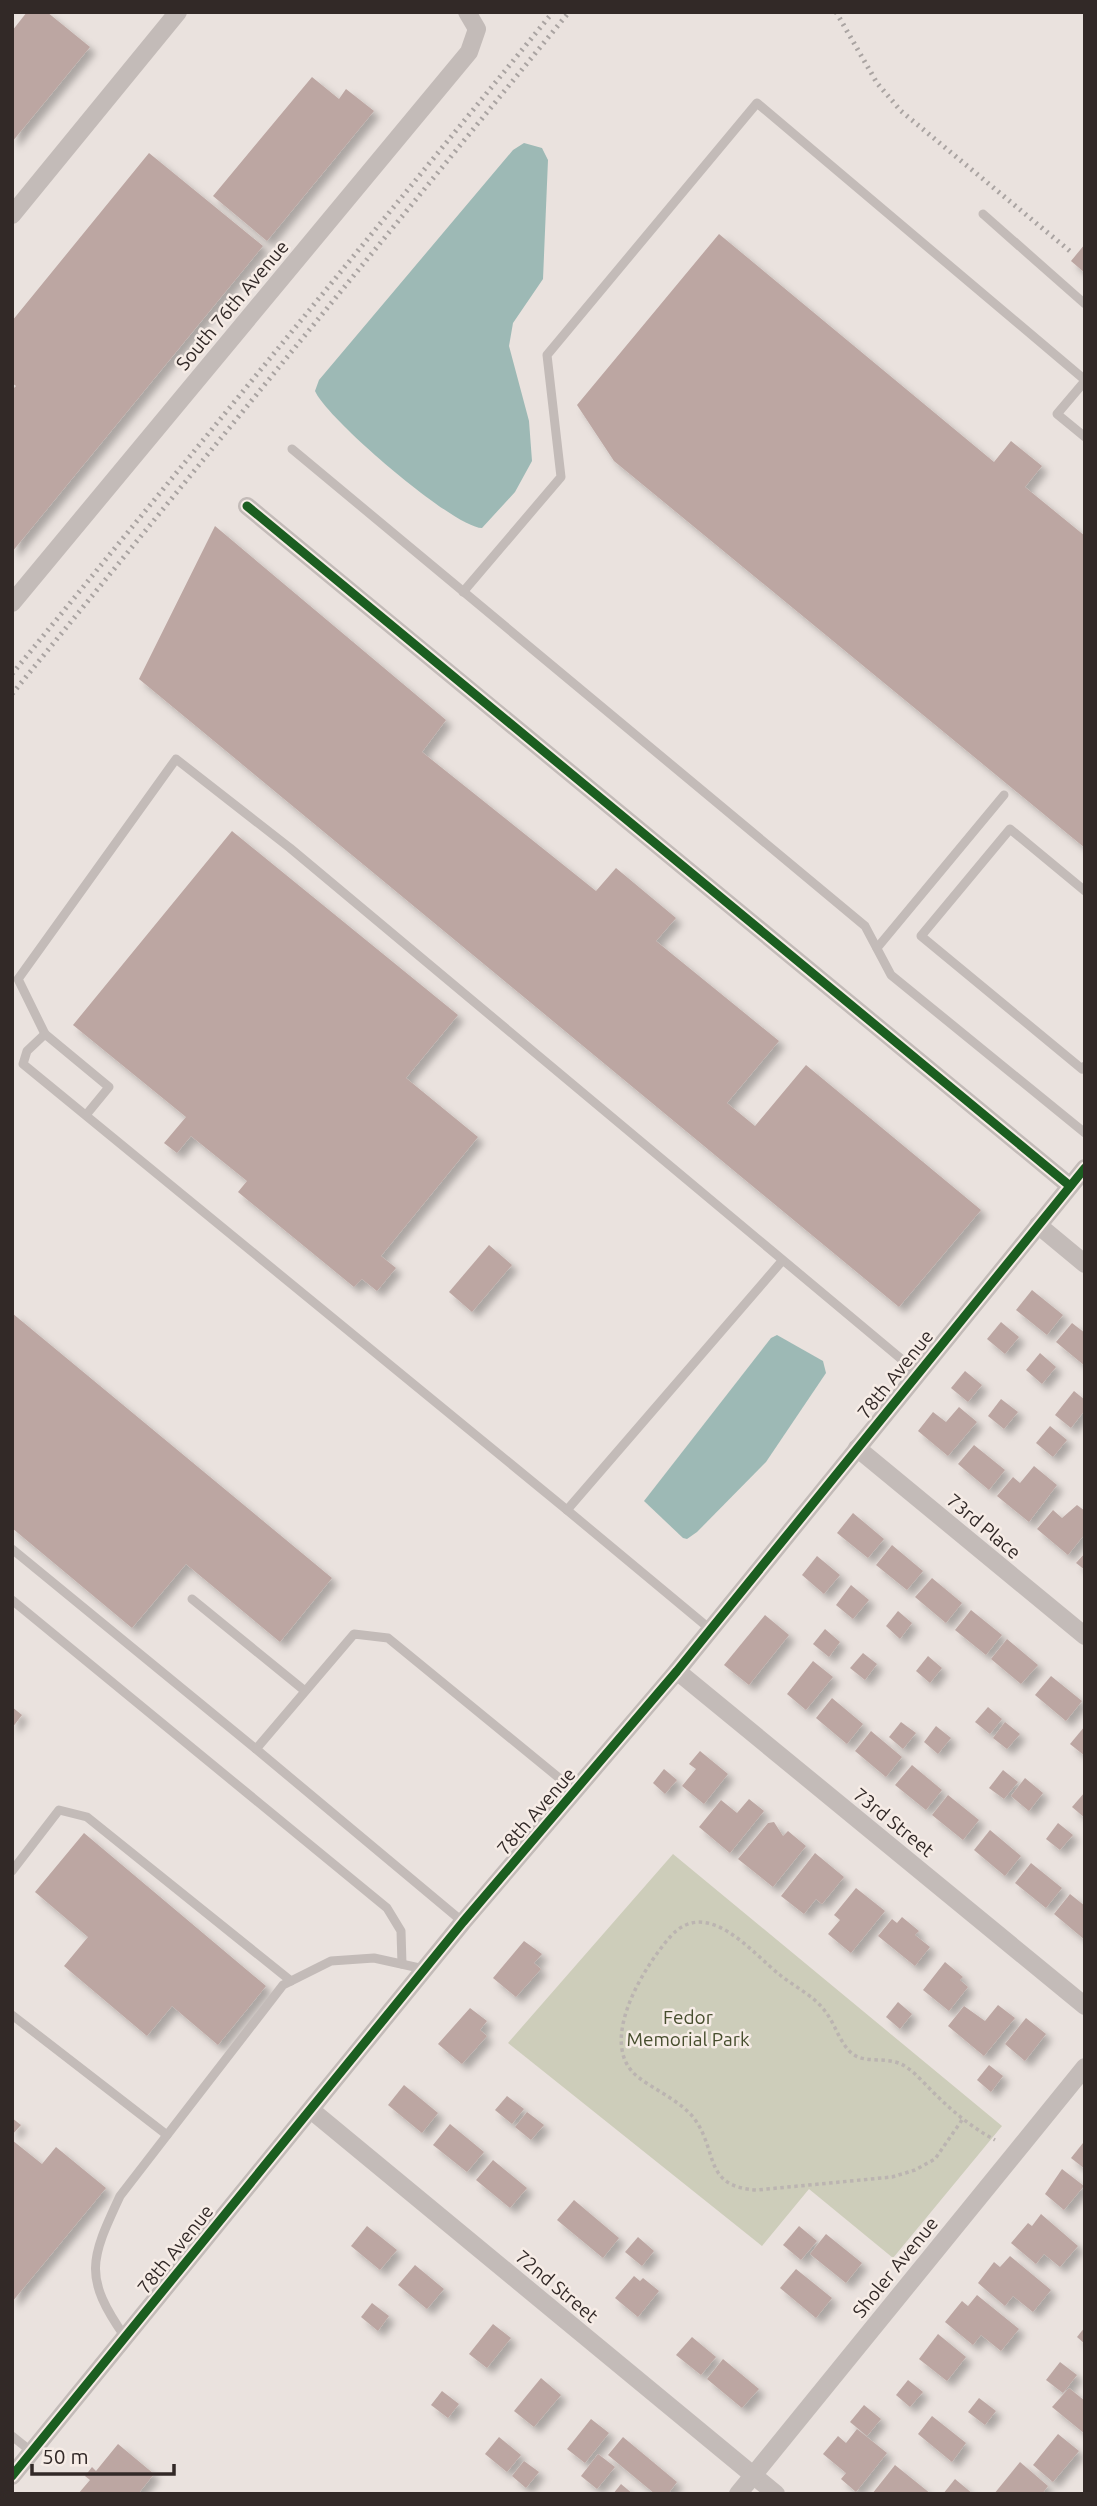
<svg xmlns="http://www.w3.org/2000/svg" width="1097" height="2506" font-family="Ubuntu,sans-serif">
	<defs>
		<filter id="shadow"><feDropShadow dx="6" dy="6" stdDeviation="3.5" flood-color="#0004"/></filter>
	</defs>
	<rect width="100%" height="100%" fill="#eae2de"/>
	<polygon fill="#cdcdba" points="673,1854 1002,2126 893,2258 809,2189 762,2246 508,2043"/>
	<g fill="#9db9b5">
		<path d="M524,143l18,5 6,12 -5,119 -30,44 -4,23 20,75 3,40 -17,31 -33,36c-28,0 -155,-109 -167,-137l4,-11 194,-230z"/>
		<polygon points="777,1335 823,1361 826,1373 766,1462 697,1532 687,1539 683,1538 644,1501 771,1338"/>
	</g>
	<g fill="#bca6a2" filter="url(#shadow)">
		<polygon points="27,12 47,12 90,47 12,142 12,31"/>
		<polygon points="312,77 339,99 346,89 374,111 267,241 213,196"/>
		<polygon points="149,153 263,246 12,552 12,390 16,386 12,383 12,321"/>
		<polygon points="719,234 994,462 1011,441 1042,466 1025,487 1085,536 1085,848 614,461 577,405"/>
		<polygon points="1085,244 1085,273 1071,261"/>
		<polygon points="215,526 446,720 422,752 596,891 616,868 676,918 656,941 779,1041 727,1103 755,1126 806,1065 981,1210 899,1307 139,679"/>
		<polygon points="232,831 458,1015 406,1078 478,1137 381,1256 396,1268 377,1291 362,1279 354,1287 238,1192 247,1181 191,1136 177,1153 164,1143 186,1117 73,1025"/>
		<polygon points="489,1245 512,1265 472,1312 449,1292"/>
		<polygon points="1032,1290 1063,1315 1047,1335 1016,1310"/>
		<polygon points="12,1313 332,1578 280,1642 186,1564 132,1628 12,1528"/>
		<polygon points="1001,1322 1019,1337 1005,1354 987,1339"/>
		<polygon points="1072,1323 1085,1333 1085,1366 1056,1342"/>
		<polygon points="1040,1353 1056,1367 1042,1384 1026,1370"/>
		<polygon points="965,1371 982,1385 968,1402 951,1388"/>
		<polygon points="1074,1391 1085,1400 1085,1410 1071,1428 1055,1415"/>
		<polygon points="1001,1399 1018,1412 1004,1429 988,1416"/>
		<polygon points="959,1407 977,1422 948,1456 918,1431 933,1412 946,1422"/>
		<polygon points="1050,1426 1067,1440 1053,1457 1036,1443"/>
		<polygon points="974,1445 1005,1470 989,1490 958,1464"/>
		<polygon points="1034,1466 1057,1485 1029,1522 997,1496 1013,1477 1020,1483"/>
		<polygon points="1077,1505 1085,1511 1084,1535 1068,1555 1037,1529 1053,1510 1062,1518"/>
		<polygon points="853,1513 884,1539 868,1558 837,1533"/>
		<polygon points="892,1545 923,1571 907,1590 876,1565"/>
		<polygon points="1085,1553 1085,1570 1076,1563"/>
		<polygon points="817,1556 840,1575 824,1594 802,1575"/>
		<polygon points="932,1578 962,1603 946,1623 915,1597"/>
		<polygon points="851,1585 869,1600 853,1619 836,1605"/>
		<polygon points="971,1610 1002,1635 986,1655 955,1630"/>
		<polygon points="898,1611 912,1623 900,1639 886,1626"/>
		<polygon points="765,1615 789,1635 749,1685 724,1665"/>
		<polygon points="825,1629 840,1642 829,1657 813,1644"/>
		<polygon points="1007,1639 1038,1665 1021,1684 991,1659"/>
		<polygon points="863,1653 877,1664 865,1680 850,1668"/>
		<polygon points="928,1656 942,1668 930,1683 916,1671"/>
		<polygon points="813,1661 833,1677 806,1710 787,1694"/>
		<polygon points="1051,1676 1082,1701 1066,1721 1035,1695"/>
		<polygon points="832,1698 863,1724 847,1744 816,1718"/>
		<polygon points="12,1707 22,1715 12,1728"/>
		<polygon points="988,1707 1002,1719 990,1734 975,1722"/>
		<polygon points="901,1722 916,1733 903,1749 889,1737"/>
		<polygon points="1005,1722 1020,1734 1007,1749 993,1738"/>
		<polygon points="936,1726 951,1738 938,1754 924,1742"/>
		<polygon points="1085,1726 1085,1756 1070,1744"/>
		<polygon points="871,1731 902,1757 886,1777 855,1751"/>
		<polygon points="700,1751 728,1774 704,1804 682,1786 696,1769 689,1764"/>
		<polygon points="912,1765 942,1790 926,1810 895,1785"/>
		<polygon points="664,1769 677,1780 665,1794 653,1783"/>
		<polygon points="1003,1770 1018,1782 1004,1799 989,1788"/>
		<polygon points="1025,1778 1043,1793 1029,1811 1011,1796"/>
		<polygon points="1085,1792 1085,1818 1072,1807"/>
		<polygon points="948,1795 979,1820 963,1840 932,1815"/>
		<polygon points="749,1799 764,1811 730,1853 699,1827 721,1800 737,1813"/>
		<polygon points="774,1822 783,1836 788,1831 806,1846 773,1887 738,1859 768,1823"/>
		<polygon points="1058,1823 1073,1835 1060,1850 1046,1839"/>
		<polygon points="990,1830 1021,1856 1005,1876 974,1850"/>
		<polygon points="84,1833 266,1986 218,2045 172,2006 147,2036 64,1966 88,1937 35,1892"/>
		<polygon points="815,1853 844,1877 822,1904 816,1899 804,1914 781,1896"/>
		<polygon points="1031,1863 1062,1888 1046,1908 1015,1883"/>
		<polygon points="856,1888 885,1911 851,1953 828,1934 840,1920 834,1915"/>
		<polygon points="1070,1894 1085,1906 1085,1940 1054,1914"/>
		<polygon points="902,1917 919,1931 915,1935 930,1947 915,1966 878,1936 892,1919 897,1923"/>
		<polygon points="524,1941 542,1954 534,1963 541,1969 516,1997 493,1978"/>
		<polygon points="945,1962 963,1977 960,1980 968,1987 949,2011 923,1990"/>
		<polygon points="898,2002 912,2014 900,2029 886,2017"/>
		<polygon points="998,2005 1015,2018 984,2056 948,2026 964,2006 985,2021"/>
		<polygon points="470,2008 487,2021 480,2030 487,2036 462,2064 438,2044"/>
		<polygon points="1026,2018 1046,2034 1025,2061 1005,2044"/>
		<polygon points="989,2065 1003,2076 991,2092 977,2080"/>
		<polygon points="404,2085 438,2113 422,2133 388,2105"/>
		<polygon points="507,2096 524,2109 512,2124 495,2110"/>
		<polygon points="527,2112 544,2125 531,2140 515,2127"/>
		<polygon points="12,2118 21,2125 12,2135"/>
		<polygon points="450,2124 484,2152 467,2172 433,2145"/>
		<polygon points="12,2140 42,2164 56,2147 106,2188 12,2302"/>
		<polygon points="1083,2143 1085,2145 1085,2169 1071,2158"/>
		<polygon points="493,2160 527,2188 510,2208 476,2180"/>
		<polygon points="1062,2169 1084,2186 1064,2210 1045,2194"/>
		<polygon points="574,2200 619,2238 603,2258 557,2220"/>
		<polygon points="1041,2214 1078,2246 1060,2267 1044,2254 1036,2264 1011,2243 1028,2223 1032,2226"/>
		<polygon points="367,2226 397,2250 380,2270 351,2246"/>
		<polygon points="799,2226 817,2241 801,2260 783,2245"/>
		<polygon points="826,2234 862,2263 846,2283 810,2254"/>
		<polygon points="638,2237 654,2251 642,2266 625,2252"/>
		<polygon points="1010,2256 1051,2290 1033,2312 1013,2296 1005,2306 978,2283 994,2262 1000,2267"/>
		<polygon points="415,2265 444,2289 427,2309 398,2285"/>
		<polygon points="796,2269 832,2298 816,2318 780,2288"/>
		<polygon points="634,2276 640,2281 643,2278 659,2291 638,2317 615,2298"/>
		<polygon points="977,2295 1019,2329 1001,2351 981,2335 973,2345 945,2322 962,2301 968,2306"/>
		<polygon points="372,2303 389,2316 378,2331 361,2317"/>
		<polygon points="493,2324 511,2338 487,2368 469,2354"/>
		<polygon points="1085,2327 1085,2344 1077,2337"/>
		<polygon points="938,2334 966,2357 947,2381 919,2359"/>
		<polygon points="692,2337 716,2357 701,2375 676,2355"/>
		<polygon points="723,2359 759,2389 742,2408 707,2379"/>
		<polygon points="1060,2362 1077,2375 1063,2393 1046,2380"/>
		<polygon points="541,2378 561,2395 534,2427 514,2411"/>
		<polygon points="908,2380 923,2392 910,2407 896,2395"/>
		<polygon points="1069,2388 1085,2401 1085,2434 1052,2407"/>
		<polygon points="442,2391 459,2404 448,2418 431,2405"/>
		<polygon points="979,2398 996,2411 985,2425 968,2412"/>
		<polygon points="864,2405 881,2419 867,2436 850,2422"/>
		<polygon points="932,2416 966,2443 952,2462 918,2434"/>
		<polygon points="591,2419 609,2433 585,2463 567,2449"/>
		<polygon points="857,2429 887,2453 856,2492 841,2479 846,2473 823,2454 838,2436 846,2443"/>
		<polygon points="1058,2434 1079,2451 1053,2482 1033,2465"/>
		<polygon points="499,2437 521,2455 507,2472 485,2454"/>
		<polygon points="623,2437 677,2482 668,2494 655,2494 608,2455"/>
		<polygon points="118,2444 154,2474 138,2494 78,2494 90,2480 85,2476 92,2467 96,2471"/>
		<polygon points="598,2454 615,2467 597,2489 581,2476"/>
		<polygon points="524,2461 539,2472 526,2488 512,2476"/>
		<polygon points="1020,2462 1048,2486 1042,2494 994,2494"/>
		<polygon points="895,2465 931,2494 872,2494"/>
		<polygon points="955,2479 973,2494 943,2494"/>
		<polygon points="621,2484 633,2494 613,2494"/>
	</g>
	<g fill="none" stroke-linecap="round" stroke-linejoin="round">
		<path stroke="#bbb4b1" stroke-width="3.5" stroke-dasharray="3.5 3.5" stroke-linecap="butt" d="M962,2120l-27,39 -20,11 -23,7 -135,13c-53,-3 -39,-36 -61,-69 -13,-19 -40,-30 -58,-44 -42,-33 5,-109 32,-140 37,-42 82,16 110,38 15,12 34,21 45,36 11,14 15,34 29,44 13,8 32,2 47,9 12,6 22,18 32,28 19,19 38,35 62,48"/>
		<g stroke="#c3bbb8" stroke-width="9">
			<polyline points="983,214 1085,304"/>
			<polyline points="1085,381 1057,414 1085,437"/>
			<polyline points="292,449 865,926 891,975 1085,1133"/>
			<polyline points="463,592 561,477 547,355 757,103 1085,380"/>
			<polyline points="1085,891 1010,829 921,936 1082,1069 1085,1066"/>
			<polyline points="877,948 1004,795"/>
			<polyline points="45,1034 18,979 176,759 290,848 918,1373"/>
			<polyline points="86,1115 109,1087 45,1034 27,1051 23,1064 567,1510"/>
			<polyline points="12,1549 256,1749 354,1634 388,1638 575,1791"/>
			<polyline points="192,1599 305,1691"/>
			<polyline points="12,1600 387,1908 401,1931 402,1964"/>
			<polyline points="710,1629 567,1510 782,1261"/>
			<polyline points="256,1749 463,1922"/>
			<polyline points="12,1871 59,1810 87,1817 291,1981"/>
			<polyline points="12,2015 167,2135"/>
			<path d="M125,2337c-42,-60 -35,-77 -5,-141l163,-211 48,-24 43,-3 50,11"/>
			<polyline points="12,2436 32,2452"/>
		</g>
		<g stroke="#c3bbb8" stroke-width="18">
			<polyline points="12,215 178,12"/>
			<polyline points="247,506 1070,1186"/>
			<polyline points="12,603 469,52 477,29 467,12"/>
			<polyline points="1038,1225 1085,1264"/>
			<polyline points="857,1448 1085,1636"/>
			<polyline points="677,1671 1085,2006"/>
			<polyline points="311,2110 776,2494"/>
			<polyline points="12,2476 463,1922 677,1671 1085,1168"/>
			<polyline points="738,2494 1085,2067"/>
		</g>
		<g stroke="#aaa4a2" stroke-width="5" stroke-dasharray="2 5" stroke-linecap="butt">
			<polyline points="836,12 877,83 901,111 1071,252"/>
			<polyline points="12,674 553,12"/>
			<polyline points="12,694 569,12"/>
		</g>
		<g stroke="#f6ece6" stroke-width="13">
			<g id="cycleway">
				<polyline points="247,506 1070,1186"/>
				<polyline points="12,2476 463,1922 677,1671 1085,1168"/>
			</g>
		</g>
		<use href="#cycleway" stroke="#1b5e20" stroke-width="9"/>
	</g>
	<g text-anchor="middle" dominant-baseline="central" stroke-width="5" stroke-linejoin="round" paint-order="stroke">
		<g font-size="19" fill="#322927" stroke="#f6ece6">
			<text transform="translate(232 305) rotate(-50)">South 76th Avenue</text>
			<text transform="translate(895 1374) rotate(-51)">78th Avenue</text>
			<text transform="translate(984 1526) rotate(40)">73rd Place</text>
			<text transform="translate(536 1811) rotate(-49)">78th Avenue</text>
			<text transform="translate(894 1822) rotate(39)">73rd Street</text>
			<text transform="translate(175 2249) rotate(-51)">78th Avenue</text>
			<text transform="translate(895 2267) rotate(-51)">Sholer Avenue</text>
			<text transform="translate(557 2286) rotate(40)">72nd Street</text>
		</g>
		<g font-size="19" fill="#474e2e" stroke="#f6ece6">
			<text x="688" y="2017">Fedor<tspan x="688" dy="22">Memorial Park</tspan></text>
		</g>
	</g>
	<rect width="1097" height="2506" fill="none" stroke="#322927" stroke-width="28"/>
	<path d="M32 2464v10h142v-10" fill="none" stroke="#322927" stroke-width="3.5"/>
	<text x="42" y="2464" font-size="21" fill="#322927" stroke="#f6ece6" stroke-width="5" paint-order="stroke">50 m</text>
</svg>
